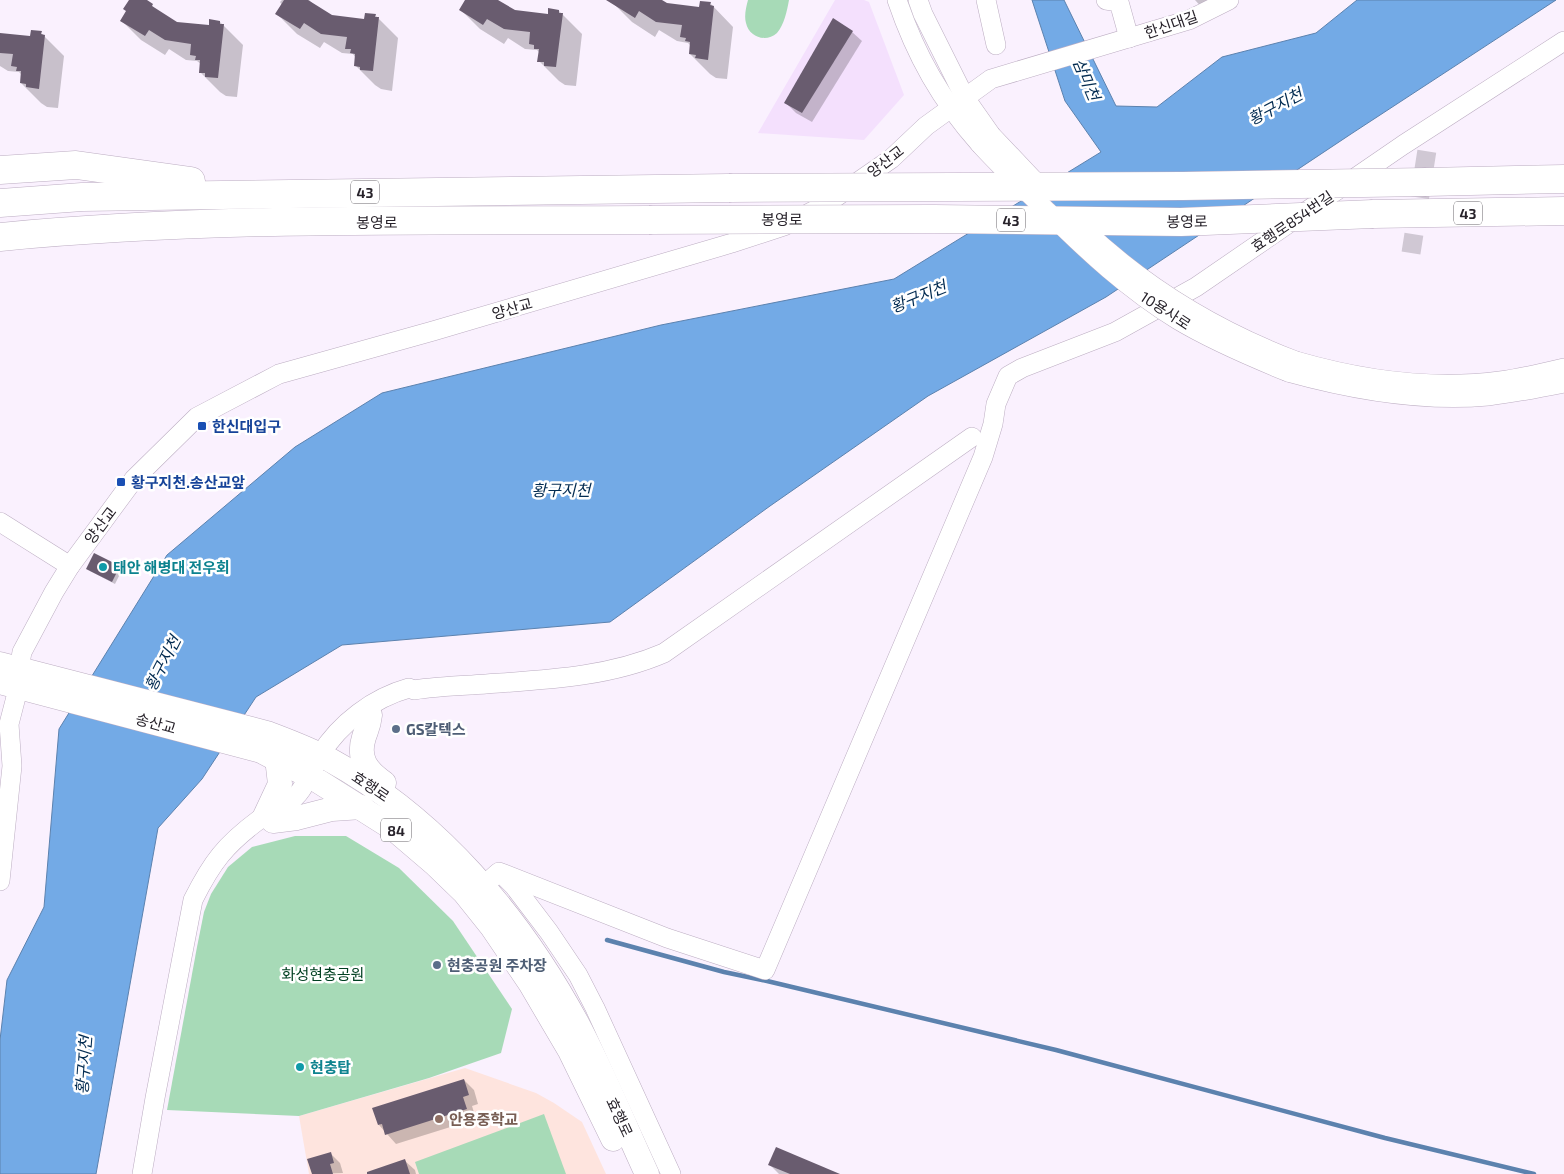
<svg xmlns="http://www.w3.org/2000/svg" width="1564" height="1174" font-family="'Exo 2','Noto Sans KR',sans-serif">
	<rect width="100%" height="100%" fill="#faf1fe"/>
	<polygon fill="#f4e0fd" points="835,0 864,0 869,2 904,95 864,140 758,133"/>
	<polygon fill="#fee4de" points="465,1068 536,1093 554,1103 582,1122 606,1174 309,1174 299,1116"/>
	<g fill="#a7dab7">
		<path d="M748,0h41c-2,11 -5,25 -12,33 -11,10 -28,4 -31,-10 -2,-6 0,-16 2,-23z"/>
		<polygon points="295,836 346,836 399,868 453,921 512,1009 501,1053 429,1078 299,1116 167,1110 197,947 204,912 211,894 228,867 252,847"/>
		<polygon points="544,1114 566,1174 419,1174 415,1162"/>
	</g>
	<polygon fill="#73aae6" stroke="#5c82ae" points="1032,0 1064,0 1116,106 1157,107 1222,57 1316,33 1357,0 1556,0 1351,134 1106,297 928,396 770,506 610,622 342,645 256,697 202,779 158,828 96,1174 0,1174 0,1040 7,980 44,907 59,729 167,555 295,447 382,393 661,325 894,279 1101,152 1065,101"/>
	<g fill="#0003">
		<polygon points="135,0 145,0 160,13 176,23 210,27 220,22 243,45 237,97 226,96 220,92 200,72 201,64 197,61 186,60 169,49 165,55 141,40 122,21"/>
		<polygon points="282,0 309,0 315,6 331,16 365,20 375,15 398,38 392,91 381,89 375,85 355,65 356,58 353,54 342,53 324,42 320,48 297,34 277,14 282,5 280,2"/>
		<polygon points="466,0 497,0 515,12 549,16 559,11 582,34 576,86 565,85 559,81 539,61 540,53 537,50 525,49 508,38 504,44 480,29 461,10"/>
		<polygon points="613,0 659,0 666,4 700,8 710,3 733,27 727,79 716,78 710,74 690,54 691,46 688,43 677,41 659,30 655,37 632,22 612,2"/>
		<polygon points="1195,0 1221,0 1204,10"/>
		<polygon points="852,32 862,41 812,122 796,113 786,103"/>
		<polygon points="41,33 64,56 58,108 47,107 41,103 21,83 22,75 19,72 8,71 0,66 0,34 31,38"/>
		<polygon points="119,567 122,570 115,584 90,571"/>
		<polygon points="464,1080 474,1090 478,1104 472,1106 476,1119 396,1144 379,1125"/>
		<polygon points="330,1153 340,1163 343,1173 314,1174"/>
		<polygon points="405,1161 415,1170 416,1174 367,1174"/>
		<polygon points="770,1165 837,1174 779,1174"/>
	</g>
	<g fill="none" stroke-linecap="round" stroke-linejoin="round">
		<polyline stroke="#5c82ae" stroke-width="4.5" points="607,940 724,972 767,981 1056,1050 1385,1138 1534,1174"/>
	</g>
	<g fill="#695c6f">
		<polygon points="129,0 147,0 153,4 152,6 177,22 209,25 209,19 220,21 220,24 224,24 218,78 205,77 205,73 199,73 200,60 195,60 196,56 190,55 191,44 165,40 149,30 145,36 120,21 126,11 123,9"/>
		<polygon points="284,0 308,0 332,15 364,19 365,13 376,14 375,17 379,17 373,71 360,70 360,67 354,66 355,54 350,53 351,49 345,49 347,37 321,34 304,23 300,29 275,14"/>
		<polygon points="465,0 498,0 515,10 548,14 548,8 559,10 559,13 563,13 556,67 544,66 544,62 537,62 539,49 534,49 534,45 529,44 530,32 504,29 487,19 483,25 459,10"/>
		<polygon points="606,0 662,0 667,3 699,7 700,1 711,2 710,5 714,6 708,60 695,58 696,55 689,54 690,42 685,41 686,38 680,37 682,25 656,22 639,11 635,18"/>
		<polygon points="833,18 853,31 802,113 784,103"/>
		<polygon points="31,30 42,31 41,34 45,35 39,89 26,87 26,84 20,83 21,71 16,71 17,67 11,66 13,54 0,53 0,33 30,36"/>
		<polygon points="94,553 120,566 112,582 86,569"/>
		<polygon points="464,1079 469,1095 463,1097 467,1109 385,1135 382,1124 378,1125 372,1108"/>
		<polygon points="776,1147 840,1174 790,1174 768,1165"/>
		<polygon points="331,1152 334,1163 330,1164 333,1174 312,1174 307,1159"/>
		<polygon points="405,1159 410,1174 367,1174 367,1172"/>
	</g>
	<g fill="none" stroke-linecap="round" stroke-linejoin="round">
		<polyline stroke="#d0c8d4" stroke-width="19" stroke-dasharray="19 9" stroke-linecap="butt" points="1411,253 1427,150"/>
		<g stroke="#bcadc2" stroke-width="20">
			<g id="minor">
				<path d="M897,0c19,56 44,100 83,144"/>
				<polyline points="918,0 923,14 965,98 991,135"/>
				<polyline points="986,0 996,45"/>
				<polyline points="1106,0 1119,2 1129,38"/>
				<path d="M1296,361c66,19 136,29 204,20 22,-3 43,-8 64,-13"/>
				<path d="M1288,372c65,18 133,30 200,24 26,-3 51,-8 76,-13"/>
				<polyline points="0,522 70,566"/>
				<polyline points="504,876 514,886 549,932 578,975 595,1008 671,1174"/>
				<polyline points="0,881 12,766 9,724 16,697 16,686 22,652 54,592 70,566 134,479 197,417 279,374 433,331 732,243 784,226 823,206 891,159 926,126 991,79 1189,20 1229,0"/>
				<polyline points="483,886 499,872 667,938 765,970 983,457 993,424 996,404 1008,376 1022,368 1115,332 1196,287 1403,145 1564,41"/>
				<path d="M142,1174l13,-76 38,-198c19,-38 32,-55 67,-81 11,-9 28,-12 38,-25 9,-11 15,-26 22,-39 20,-32 53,-57 89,-67l5,2c19,-3 39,-4 58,-5 64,-5 132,-6 192,-32l308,-216"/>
			</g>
		</g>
		<g stroke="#bcadc2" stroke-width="25">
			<g id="major">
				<path d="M0,664l267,69c21,8 43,16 63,27 107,59 189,156 247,263 26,49 47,101 70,151"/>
				<polyline points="0,682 261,751 318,781 394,829 435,864 464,892 492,927 530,983 570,1051 613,1139"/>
				<path d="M370,715c-1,10 -3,13 -6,22 -7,22 3,34 20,46"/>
				<polyline points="265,816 280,784 277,758"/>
				<polyline points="273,821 297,818 332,809 362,807"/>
			</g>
		</g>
		<g stroke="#bcadc2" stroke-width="29">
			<g id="highway">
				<polyline points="0,170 76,165 191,181"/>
				<polyline points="1426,182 1564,179"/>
				<polyline points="0,203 82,197 729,188"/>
				<polyline points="1373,214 1564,211"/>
				<path d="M0,237c215,-21 433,-16 649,-17"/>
			</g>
		</g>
		<use href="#minor" stroke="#fff" stroke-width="19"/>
		<use href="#major" stroke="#fff" stroke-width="24"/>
		<use href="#highway" stroke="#fff" stroke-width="28"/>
		<g stroke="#bcadc2" stroke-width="20" stroke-linecap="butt">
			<g id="minor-bridge">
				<polyline points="991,135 1044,191"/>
				<path d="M980,144c21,23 44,45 67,67 40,40 82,79 131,109 35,21 73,37 110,52"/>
				<path d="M1082,228c61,58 135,103 214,133"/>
			</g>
		</g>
		<g stroke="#bcadc2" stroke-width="29" stroke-linecap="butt">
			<g id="highway-bridge">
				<polyline points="729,188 1183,186 1426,182"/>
				<polyline points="649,220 934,219 1181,222 1373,214"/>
			</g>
		</g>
		<use href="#minor-bridge" stroke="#fff" stroke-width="19"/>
		<use href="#highway-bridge" stroke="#fff" stroke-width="28"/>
	</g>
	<g fill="#1a4fb4" stroke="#fff" stroke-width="2">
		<rect x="197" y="421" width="10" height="10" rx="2.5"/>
		<rect x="116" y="477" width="10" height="10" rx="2.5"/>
	</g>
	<g fill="#0f9aa8" stroke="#fff" stroke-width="2">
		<circle cx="103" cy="567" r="5"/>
		<circle cx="300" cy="1067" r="5"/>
	</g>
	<g fill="#5c6f8a" stroke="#fff" stroke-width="2">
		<circle cx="396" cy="729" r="5"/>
		<circle cx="437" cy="965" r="5"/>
	</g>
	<circle fill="#8d6e63" stroke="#fff" stroke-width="2" cx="439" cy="1119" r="5"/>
	<g text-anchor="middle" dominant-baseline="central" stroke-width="5" stroke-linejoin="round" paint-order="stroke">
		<g fill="#fff" stroke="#68656b" stroke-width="1">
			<rect x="351" y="180.5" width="28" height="23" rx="4"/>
			<rect x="1454" y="201.5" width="28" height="23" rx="4"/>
			<rect x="997" y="208.5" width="28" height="23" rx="4"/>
			<rect x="381" y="818.5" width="30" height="23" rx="4"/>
		</g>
		<g font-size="14" font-weight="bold" fill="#28232b">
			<text x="365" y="192">43</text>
			<text x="1468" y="213">43</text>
			<text x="1011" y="220">43</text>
			<text x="396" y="830">84</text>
		</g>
		<g font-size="15" fill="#28232b" stroke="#fff">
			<text transform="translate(1171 24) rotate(-19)">한신대길</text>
			<text transform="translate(885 161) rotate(-38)">양산교</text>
			<text x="782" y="219">봉영로</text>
			<text transform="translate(1187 221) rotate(-1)">봉영로</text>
			<text transform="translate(1292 221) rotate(-34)">효행로854번길</text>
			<text x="377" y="222">봉영로</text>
			<text transform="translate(512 308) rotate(-16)">양산교</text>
			<text transform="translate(1166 310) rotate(33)">10용사로</text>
			<text transform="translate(100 525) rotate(-53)">양산교</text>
			<text transform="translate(156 723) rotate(15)">송산교</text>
			<text transform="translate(371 786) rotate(34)">효행로</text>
			<text transform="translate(620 1117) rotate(65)">효행로</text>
		</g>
		<g font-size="15" font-weight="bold" fill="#164399" stroke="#fff" text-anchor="start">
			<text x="212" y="426">한신대입구</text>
			<text x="131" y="482">황구지천.송산교앞</text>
		</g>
		<g font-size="15" font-weight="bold" fill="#0d838f" stroke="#fff" text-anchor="start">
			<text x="113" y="567">태안 해병대 전우회</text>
			<text x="310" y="1067">현충탑</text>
		</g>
		<g font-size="15" font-weight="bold" fill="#4e5e75" stroke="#fff" text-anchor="start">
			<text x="406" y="729">GS칼텍스</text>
			<text x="447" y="965">현충공원 주차장</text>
		</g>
		<g font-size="15" fill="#004021" stroke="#fff">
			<text x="323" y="974">화성현충공원</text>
		</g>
		<g font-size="15" font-weight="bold" fill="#785e54" stroke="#fff" text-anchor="start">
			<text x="449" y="1119">안용중학교</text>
		</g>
		<g font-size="16" font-style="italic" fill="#022b51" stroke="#fff">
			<text transform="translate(1087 79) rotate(67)">삼미천</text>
			<text transform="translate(1275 106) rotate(-28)">황구지천</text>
			<text transform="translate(918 296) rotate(-22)">황구지천</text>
			<text x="561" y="489">황구지천</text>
			<text transform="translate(162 663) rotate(-63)">황구지천</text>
			<text transform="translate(83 1065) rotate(-86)">황구지천</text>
		</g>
	</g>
</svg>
